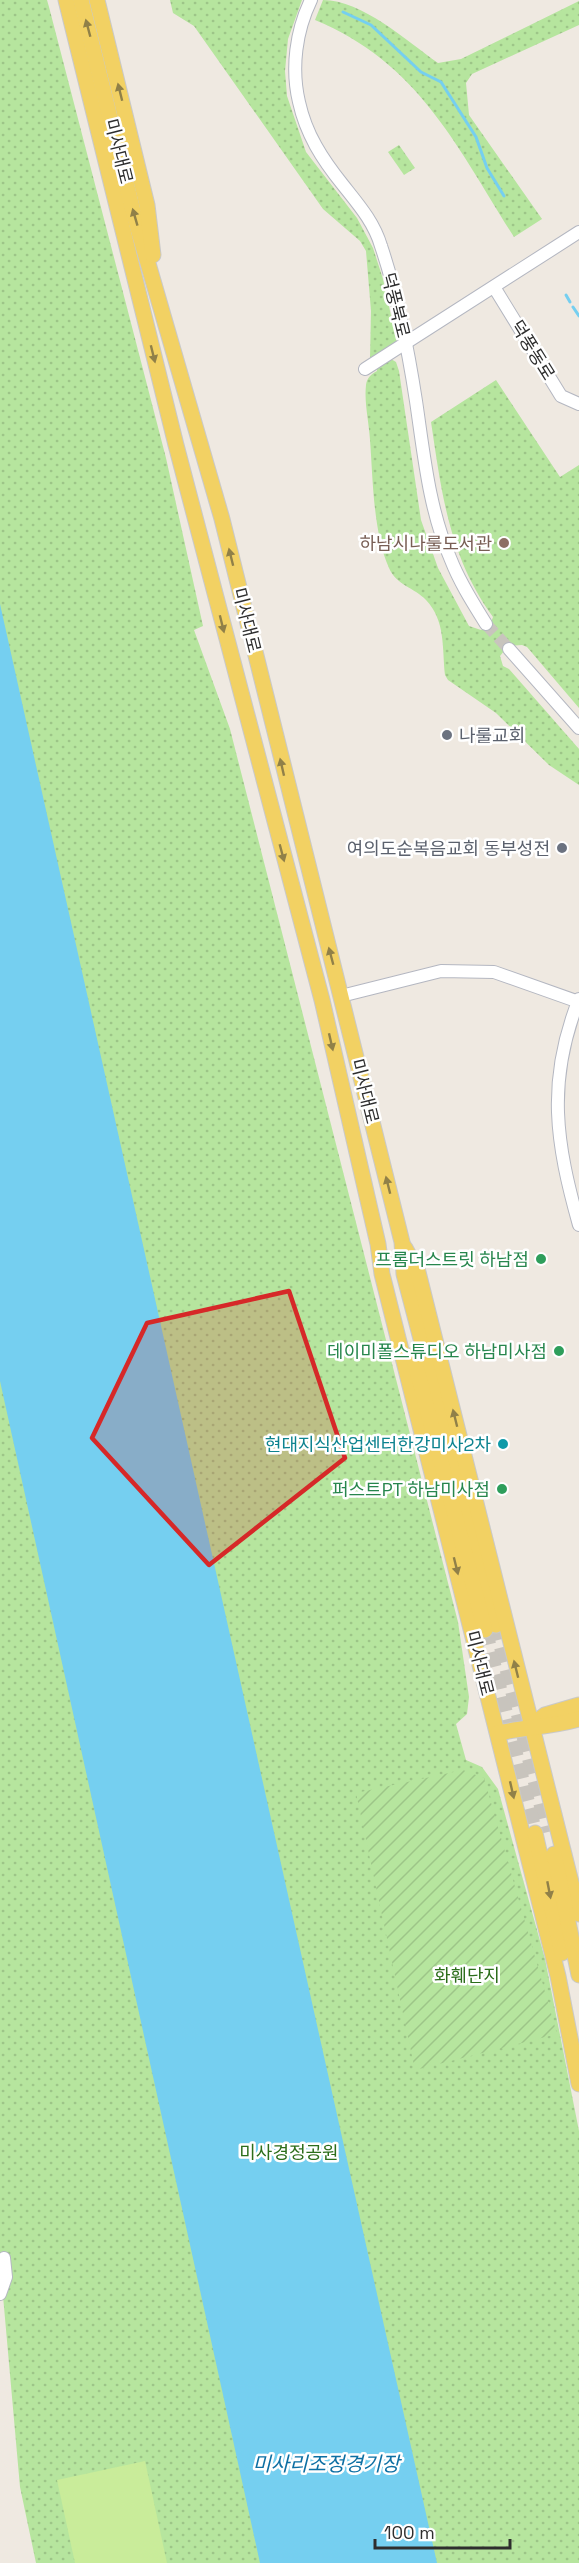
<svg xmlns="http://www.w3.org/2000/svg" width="579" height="2563" font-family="'Space Grotesk','Noto Sans KR',sans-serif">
	<defs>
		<pattern id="park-dots" width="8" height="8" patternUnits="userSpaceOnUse" patternTransform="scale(1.5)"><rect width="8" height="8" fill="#b6e59e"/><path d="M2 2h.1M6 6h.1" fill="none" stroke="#9dc588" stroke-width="1.8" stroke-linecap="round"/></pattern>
		<pattern id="garden-furrows" width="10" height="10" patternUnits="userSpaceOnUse" patternTransform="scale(1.5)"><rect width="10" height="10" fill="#b6e59e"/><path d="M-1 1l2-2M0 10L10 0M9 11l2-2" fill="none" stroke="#9dc588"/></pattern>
	</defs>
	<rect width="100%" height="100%" fill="#efe9e1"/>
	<g fill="url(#park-dots)">
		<polygon points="0,0 47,0 49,7 166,458 203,626 194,630 230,729 458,1622 469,1697 467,1714 456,1724 466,1760 482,1767 498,1789 545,1959 579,2131 579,2563 36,2563 20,2487 0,2262"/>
		<path d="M170,0h132l-14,39 -3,32 2,25 19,56 51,66 16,30 10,31 14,64 -6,16 5,3 3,9 22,149 17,48 31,58 12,4 9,-5 3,-8c-44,-61 -51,-122 -62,-195l65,-42 64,97 19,-12v243l-52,-61 -5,-2 -14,1 -8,10 3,10 6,3 70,80v36l-30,-20 -53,-52 -48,-33 -3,-5c-3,-26 1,-54 -19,-75 -11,-12 -30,-15 -37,-32 -16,-36 -16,-89 -19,-128 -1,-18 -6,-37 -4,-55 1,-7 5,-11 11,-14l-1,-10 -6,-3 1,-47 -5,-60 -6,-10 -37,-32 -129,-183 -21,-13z"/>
		<path d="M323,0c39,0 84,41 115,63l23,-4 118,-58v24l-107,49 -6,9 3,32 73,104 -28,18c-57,-90 -95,-174 -199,-217z"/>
		<polygon points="399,145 415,168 404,175 388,152"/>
	</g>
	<polygon fill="url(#garden-furrows)" points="463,1770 484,1778 557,2034 415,2070 356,1793"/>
	<polygon fill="#c9ec9a" points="145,2461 167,2563 75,2563 57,2480"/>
	<polygon fill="#75cff0" points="0,604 437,2563 260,2563 0,1381"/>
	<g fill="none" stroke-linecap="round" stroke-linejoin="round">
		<g stroke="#75cff0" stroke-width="3">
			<polyline points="343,12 371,25 421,72 441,82 476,137 487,168 504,196"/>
			<polyline points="566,295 570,302"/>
			<polyline points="573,307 579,316"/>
		</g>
		<polyline stroke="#c8c4bd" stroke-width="12" stroke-dasharray="12 6" stroke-linecap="butt" points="486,624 509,649"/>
		<g stroke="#c8c4bd" stroke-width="15" stroke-dasharray="15 8" stroke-linecap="butt">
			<polyline points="496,1625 548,1832"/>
			<polyline points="485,1630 535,1833"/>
		</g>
		<g stroke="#b4b7c1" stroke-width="14">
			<g id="minor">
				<path d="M311,0c-15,31 -20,68 -12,102 7,32 23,57 44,83 15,19 31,37 38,61 17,50 27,103 35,155 8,54 13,109 35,159 9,23 22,43 35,64"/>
				<polyline points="494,287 561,396 579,404"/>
				<polyline points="365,369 579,232"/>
				<polyline points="509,649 579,728"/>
				<polyline points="341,996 441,971 494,972 579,1002"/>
				<path d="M579,999c-33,83 -23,144 0,226"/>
				<polyline points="0,2294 6,2277 4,2258"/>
			</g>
		</g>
		<g stroke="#c9c9c9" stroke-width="17">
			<g id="major">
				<polyline points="66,0 176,445 322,1000 378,1244 382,1274 558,1976 579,2084"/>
				<polyline points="81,0 134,215 222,519 402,1242 404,1274 496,1625"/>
				<polyline points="97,0 147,205 153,255"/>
				<polyline points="405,1248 418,1272 579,1914"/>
				<polyline points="413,1355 485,1630"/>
				<polyline points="531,1726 545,1715 579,1705"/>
				<path d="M498,1733c28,-6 54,-6 81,-14"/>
				<polyline points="535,1833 562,1953"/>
				<polyline points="554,1854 579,1975"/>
			</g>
		</g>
		<use href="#minor" stroke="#fff" stroke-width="12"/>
		<use href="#major" stroke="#f2d163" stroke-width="15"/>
	</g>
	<defs><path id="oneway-solid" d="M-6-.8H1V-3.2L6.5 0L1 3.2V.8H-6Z" transform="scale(1.5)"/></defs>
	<g fill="#908048">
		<use href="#oneway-solid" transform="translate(88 28) rotate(-105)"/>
		<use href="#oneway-solid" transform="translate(120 92) rotate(-104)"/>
		<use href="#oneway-solid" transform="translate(135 217) rotate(-106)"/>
		<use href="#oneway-solid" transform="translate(153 354) rotate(76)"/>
		<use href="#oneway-solid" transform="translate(231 557) rotate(-104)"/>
		<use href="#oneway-solid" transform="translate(222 624) rotate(76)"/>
		<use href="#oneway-solid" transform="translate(282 767) rotate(-103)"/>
		<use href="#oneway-solid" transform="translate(282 853) rotate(75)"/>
		<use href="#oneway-solid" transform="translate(331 956) rotate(-105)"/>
		<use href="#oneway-solid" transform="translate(331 1042) rotate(77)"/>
		<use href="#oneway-solid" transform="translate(388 1185) rotate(-104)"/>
		<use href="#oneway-solid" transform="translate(455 1418) rotate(-104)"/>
		<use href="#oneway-solid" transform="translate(456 1566) rotate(76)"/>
		<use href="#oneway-solid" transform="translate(516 1669) rotate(-104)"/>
		<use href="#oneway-solid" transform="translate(512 1790) rotate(77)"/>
		<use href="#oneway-solid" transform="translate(549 1890) rotate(79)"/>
	</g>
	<path fill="#d62828" fill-opacity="0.2" stroke="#d62828" stroke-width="4.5" stroke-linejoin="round" d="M289,1291l56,167 -136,107 -117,-127 55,-115z"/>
	<circle fill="#8d6e63" stroke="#fff" stroke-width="2" cx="504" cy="543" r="6"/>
	<g fill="#6b7280" stroke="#fff" stroke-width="2">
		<circle cx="447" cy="735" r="6"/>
		<circle cx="562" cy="848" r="6"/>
	</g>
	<g fill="#2e9e5b" stroke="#fff" stroke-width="2">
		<circle cx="541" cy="1259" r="6"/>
		<circle cx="559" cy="1351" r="6"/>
		<circle cx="502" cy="1489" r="6"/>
	</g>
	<circle fill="#0f9aa8" stroke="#fff" stroke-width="2" cx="503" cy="1444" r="6"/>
	<g text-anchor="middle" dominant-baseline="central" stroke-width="5" stroke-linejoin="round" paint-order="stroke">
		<g font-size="18" fill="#2e2e2e" stroke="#fff">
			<text transform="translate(119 151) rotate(76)">미사대로</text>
			<text transform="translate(396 305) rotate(76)">덕풍북로</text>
			<text transform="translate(533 350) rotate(58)">덕풍동로</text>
			<text transform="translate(247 620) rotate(76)">미사대로</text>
			<text transform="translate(365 1091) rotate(76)">미사대로</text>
			<text transform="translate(480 1663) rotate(76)">미사대로</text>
		</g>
		<g font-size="18" fill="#785e54" stroke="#fff" text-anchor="end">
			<text x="492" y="543">하남시나룰도서관</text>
		</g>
		<g font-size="18" fill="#5b616d" stroke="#fff" text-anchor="start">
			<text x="459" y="735">나룰교회</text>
			<text x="550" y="848" text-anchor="end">여의도순복음교회 동부성전</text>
		</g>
		<g font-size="18" fill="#27864d" stroke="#fff" text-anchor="end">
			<text x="529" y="1259">프롬더스트릿 하남점</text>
			<text x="547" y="1351">데이미폴스튜디오 하남미사점</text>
			<text x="490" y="1489">퍼스트PT 하남미사점</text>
		</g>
		<g font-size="18" fill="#0d838f" stroke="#fff" text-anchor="end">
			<text x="491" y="1444">현대지식산업센터한강미사2차</text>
		</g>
		<g font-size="18" fill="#2c6e1b" stroke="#fff">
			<text x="467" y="1975">화훼단지</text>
			<text x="289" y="2152">미사경정공원</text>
		</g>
		<g font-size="20" font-style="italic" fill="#0d6fa3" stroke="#fff">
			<text x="326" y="2464">미사리조정경기장</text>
		</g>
	</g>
	<path d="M375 2539v9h135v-9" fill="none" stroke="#2e2e2e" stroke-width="3"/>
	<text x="384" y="2539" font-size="18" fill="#2e2e2e" stroke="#ffffff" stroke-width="4.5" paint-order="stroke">100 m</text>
</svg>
